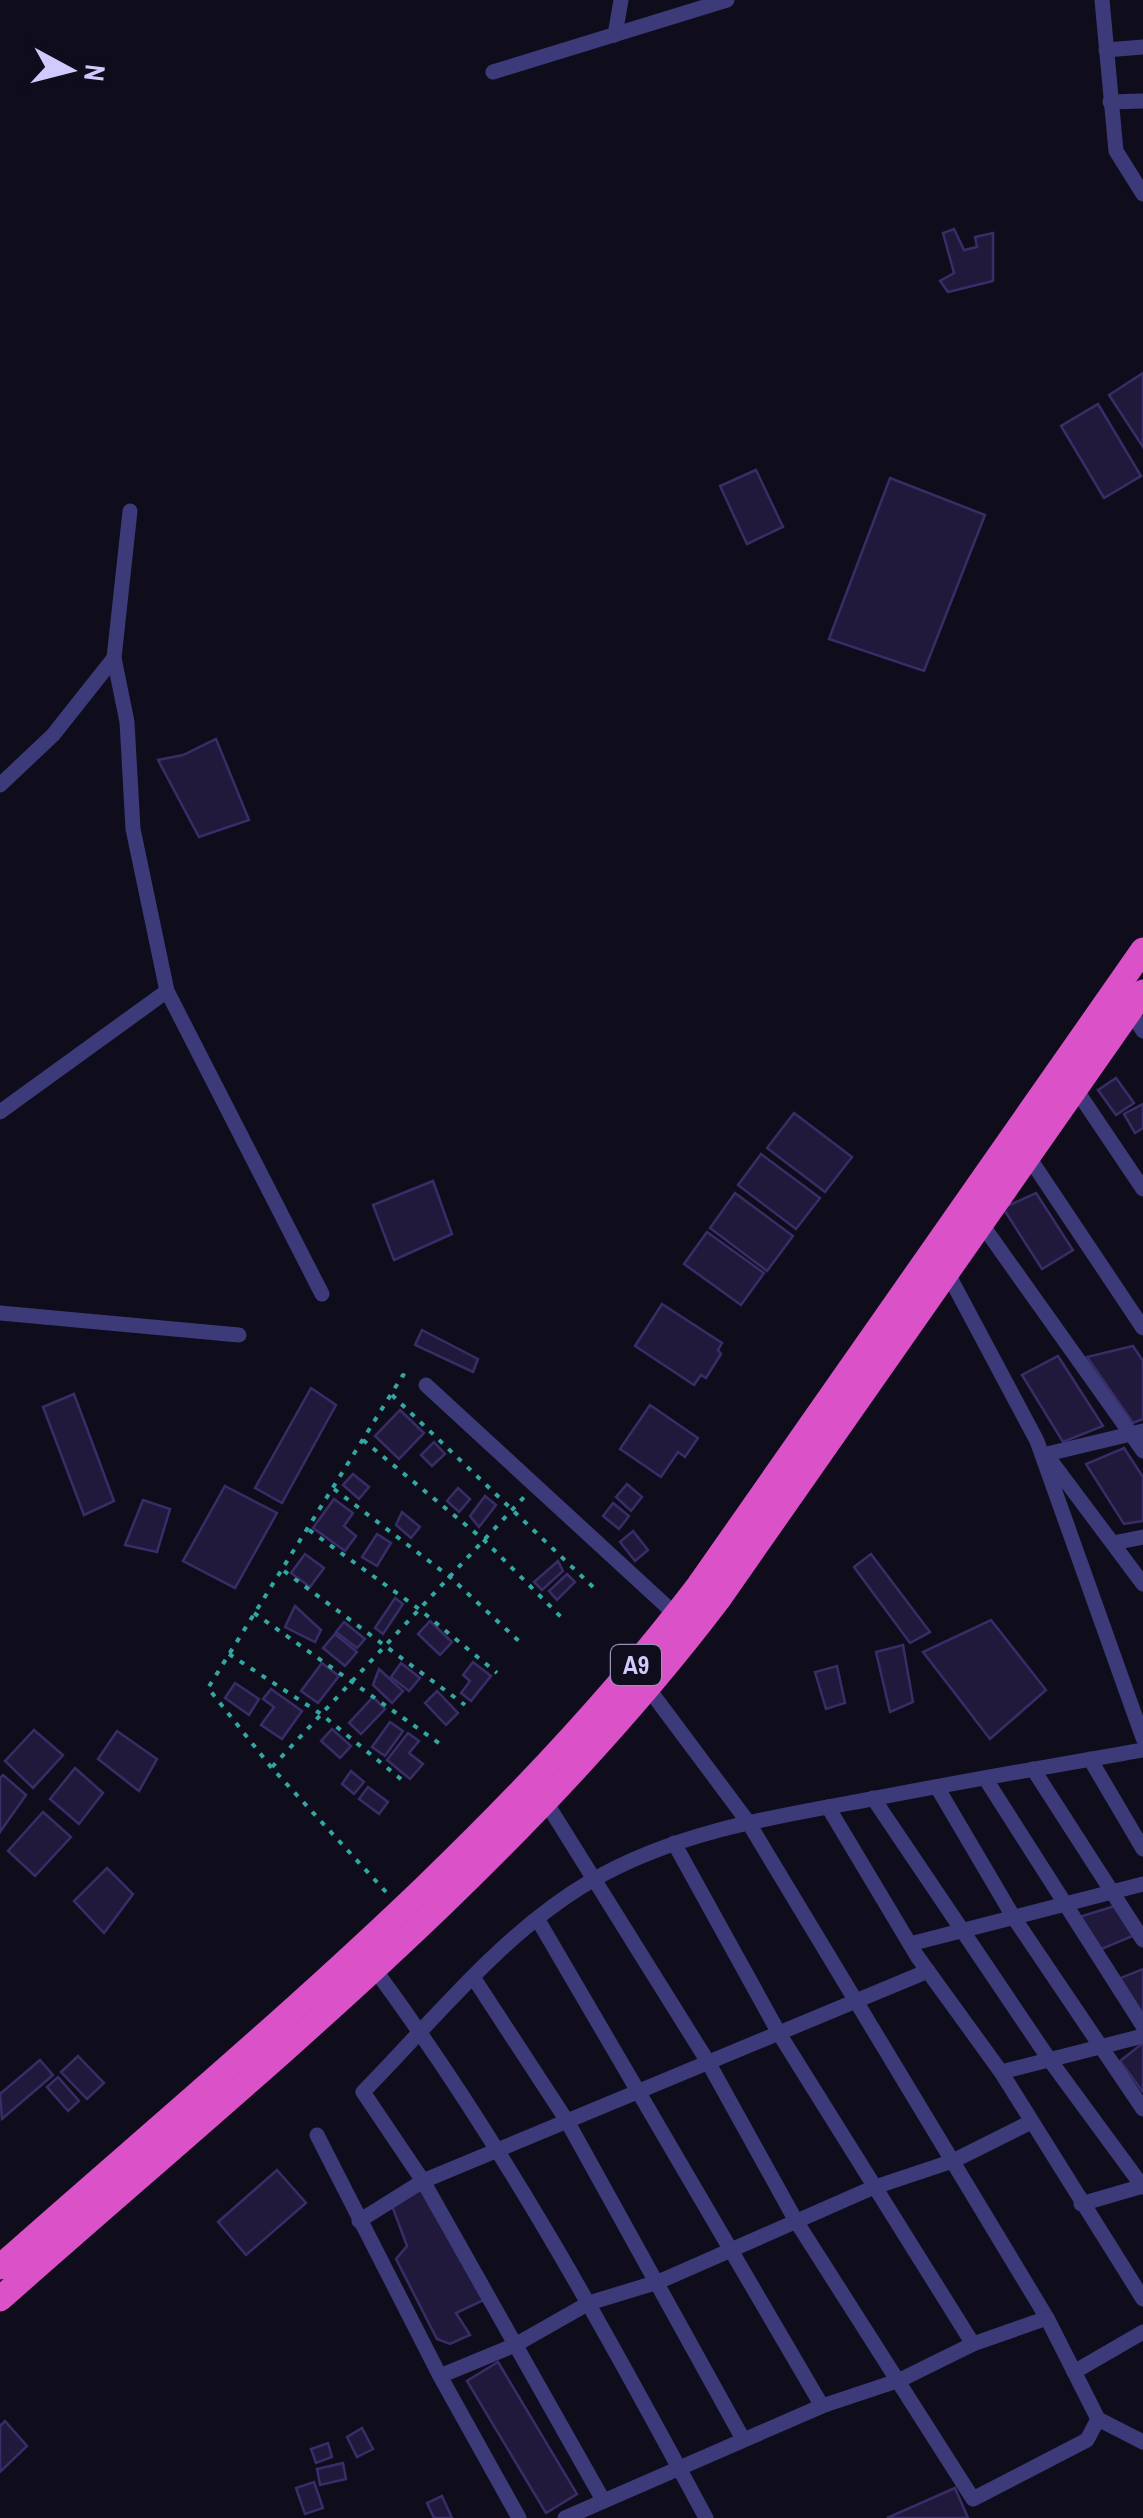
<svg xmlns="http://www.w3.org/2000/svg" width="1143" height="2518" font-family="'Archivo Narrow',sans-serif">
	<rect width="100%" height="100%" fill="#0f0c1c"/>
	<g fill="#21193c" stroke="#392d67" stroke-width="2.5">
		<polygon points="954,229 964,250 977,247 975,237 993,233 993,281 948,292 940,281 954,273 943,233"/>
		<polygon points="1143,373 1143,447 1109,395"/>
		<polygon points="1098,404 1141,476 1104,498 1061,426"/>
		<polygon points="756,470 783,527 747,544 720,486"/>
		<polygon points="890,478 985,515 924,671 829,639"/>
		<polygon points="216,739 249,820 199,837 158,760 183,755"/>
		<polygon points="1116,1078 1134,1103 1116,1115 1098,1090"/>
		<polygon points="1143,1104 1143,1128 1135,1133 1124,1114"/>
		<polygon points="794,1113 852,1157 825,1192 767,1148"/>
		<polygon points="761,1154 820,1198 796,1229 738,1185"/>
		<polygon points="433,1181 452,1234 394,1260 373,1205"/>
		<polygon points="735,1193 793,1236 767,1271 710,1228"/>
		<polygon points="1036,1193 1073,1250 1042,1269 1003,1208"/>
		<polygon points="707,1232 764,1273 741,1305 684,1264"/>
		<polygon points="662,1304 722,1343 718,1350 721,1354 706,1378 701,1375 694,1385 635,1346"/>
		<polygon points="422,1330 478,1359 473,1372 415,1345"/>
		<polygon points="1133,1346 1143,1361 1143,1419 1133,1423 1087,1357"/>
		<polygon points="1058,1356 1103,1426 1063,1442 1022,1375"/>
		<polygon points="311,1388 336,1405 282,1503 255,1488"/>
		<polygon points="74,1394 114,1501 84,1515 43,1407"/>
		<polygon points="650,1405 698,1438 685,1457 678,1452 661,1477 620,1449"/>
		<polygon points="400,1410 424,1433 399,1459 375,1436"/>
		<polygon points="434,1442 445,1454 432,1466 421,1455"/>
		<polygon points="1124,1448 1143,1477 1143,1521 1124,1524 1086,1464"/>
		<polygon points="353,1474 369,1487 359,1499 343,1485"/>
		<polygon points="627,1484 642,1497 631,1511 616,1497"/>
		<polygon points="225,1486 277,1513 235,1588 183,1561"/>
		<polygon points="458,1488 470,1499 459,1512 447,1501"/>
		<polygon points="485,1496 496,1505 479,1527 470,1516"/>
		<polygon points="334,1499 353,1513 344,1526 356,1536 345,1551 313,1528"/>
		<polygon points="143,1500 170,1509 157,1552 125,1545"/>
		<polygon points="613,1503 629,1516 619,1529 603,1516"/>
		<polygon points="402,1512 420,1527 411,1538 396,1525"/>
		<polygon points="633,1531 648,1550 635,1561 620,1542"/>
		<polygon points="377,1534 391,1543 377,1566 362,1557"/>
		<polygon points="305,1554 324,1568 310,1587 291,1573"/>
		<polygon points="871,1554 930,1632 910,1643 854,1567"/>
		<polygon points="558,1561 563,1571 542,1590 534,1582"/>
		<polygon points="567,1574 575,1582 557,1600 549,1591"/>
		<polygon points="395,1598 403,1604 383,1634 375,1628"/>
		<polygon points="295,1606 321,1630 315,1642 285,1627"/>
		<polygon points="991,1620 1046,1690 990,1739 923,1652"/>
		<polygon points="430,1621 452,1642 440,1655 418,1634"/>
		<polygon points="344,1622 365,1639 357,1648 336,1632"/>
		<polygon points="335,1634 357,1652 345,1666 323,1648"/>
		<polygon points="903,1645 913,1702 890,1712 876,1652"/>
		<polygon points="473,1662 491,1676 471,1701 461,1693 470,1681 463,1675"/>
		<polygon points="322,1663 339,1676 318,1703 301,1691"/>
		<polygon points="401,1663 420,1678 409,1691 391,1677"/>
		<polygon points="837,1666 845,1703 826,1709 815,1672"/>
		<polygon points="379,1669 403,1691 392,1703 373,1685"/>
		<polygon points="235,1683 259,1699 249,1715 225,1698"/>
		<polygon points="271,1689 302,1711 282,1739 261,1725 274,1707 263,1699"/>
		<polygon points="437,1691 458,1713 446,1725 425,1703"/>
		<polygon points="373,1697 385,1709 361,1734 349,1723"/>
		<polygon points="390,1722 403,1731 385,1756 372,1747"/>
		<polygon points="332,1729 351,1746 340,1758 321,1741"/>
		<polygon points="34,1730 63,1755 33,1788 5,1761"/>
		<polygon points="117,1731 157,1759 139,1791 98,1759"/>
		<polygon points="408,1733 419,1741 409,1753 423,1764 410,1779 387,1760"/>
		<polygon points="75,1768 103,1793 79,1824 50,1799"/>
		<polygon points="351,1771 364,1782 354,1794 342,1784"/>
		<polygon points="3,1775 26,1795 0,1832 0,1778"/>
		<polygon points="368,1787 388,1802 379,1814 359,1799"/>
		<polygon points="43,1812 71,1837 35,1876 8,1851"/>
		<polygon points="107,1868 133,1894 104,1933 74,1901"/>
		<polygon points="1118,1905 1135,1935 1097,1951 1079,1917"/>
		<polygon points="1143,1969 1143,2017 1118,1979"/>
		<polygon points="1143,2043 1143,2092 1120,2061"/>
		<polygon points="78,2056 104,2083 87,2099 61,2072"/>
		<polygon points="40,2060 53,2075 2,2119 0,2094"/>
		<polygon points="58,2077 79,2101 68,2111 47,2087"/>
		<polygon points="277,2170 306,2203 246,2255 218,2222"/>
		<polygon points="420,2188 486,2299 456,2313 470,2335 450,2344 437,2339 396,2259 407,2246 391,2203"/>
		<polygon points="498,2362 577,2494 546,2513 467,2381"/>
		<polygon points="5,2421 27,2446 0,2472 0,2426"/>
		<polygon points="362,2428 373,2449 357,2457 347,2437"/>
		<polygon points="328,2443 332,2457 316,2463 311,2449"/>
		<polygon points="343,2463 346,2479 320,2485 317,2469"/>
		<polygon points="314,2482 323,2508 305,2514 296,2488"/>
		<polygon points="955,2488 968,2518 887,2518"/>
		<polygon points="442,2496 452,2518 434,2518 427,2503"/>
	</g>
	<g fill="none" stroke-linecap="round" stroke-linejoin="round">
		<g stroke="#33a8a2" stroke-width="4" stroke-dasharray="5 8" stroke-linecap="butt">
			<polyline points="392,1395 593,1587"/>
			<polyline points="363,1440 484,1540 564,1620"/>
			<polyline points="334,1489 450,1577 522,1644"/>
			<polyline points="309,1530 419,1609 497,1673"/>
			<polyline points="284,1571 465,1705"/>
			<polyline points="254,1613 443,1746"/>
			<polyline points="229,1654 321,1714 407,1784"/>
			<polyline points="272,1767 525,1496"/>
			<polyline points="386,1892 271,1767 208,1688 403,1375 412,1379"/>
		</g>
		<g stroke="#3d3a79" stroke-width="15">
			<polyline points="1102,0 1116,151 1143,194"/>
			<polyline points="615,35 621,0"/>
			<polyline points="1106,50 1143,47"/>
			<polyline points="493,72 727,0"/>
			<polyline points="1110,102 1143,101"/>
			<polyline points="130,511 114,658 127,722 133,829 167,991 322,1294"/>
			<polyline points="0,785 53,735 114,658"/>
			<polyline points="1130,1010 1143,1031"/>
			<polyline points="1075,1088 1143,1189"/>
			<polyline points="0,1112 167,991"/>
			<polyline points="1028,1156 1143,1328"/>
			<polyline points="981,1223 1143,1451"/>
			<polyline points="947,1272 1037,1441 1143,1738"/>
			<polyline points="0,1313 239,1335"/>
			<polyline points="426,1385 676,1615"/>
			<polyline points="1047,1454 1143,1431"/>
			<polyline points="1048,1457 1143,1584"/>
			<polyline points="1113,1543 1143,1537"/>
			<polyline points="648,1688 748,1822 1047,2318 1098,2419 1143,2442"/>
			<polyline points="1090,1759 1143,1849"/>
			<polyline points="1033,1769 1143,1940"/>
			<polyline points="985,1778 1143,2026"/>
			<polyline points="937,1787 1014,1918 1143,2109"/>
			<polyline points="873,1798 1049,2059 1143,2187"/>
			<polyline points="544,1799 708,2062 796,2221 973,2499 1087,2440 1098,2419"/>
			<polyline points="828,1807 917,1956 1001,2072 1143,2299"/>
			<polyline points="674,1843 780,2035 973,2344"/>
			<polyline points="538,1920 822,2406"/>
			<polyline points="910,1944 1143,1884"/>
			<path d="M373,1967c128,173 231,361 333,551"/>
			<polyline points="473,1977 567,2121 743,2439"/>
			<polyline points="1001,2072 1143,2036"/>
			<polyline points="317,2135 440,2376 519,2518"/>
			<polyline points="1081,2204 1143,2186"/>
			<polyline points="359,2221 423,2181 928,1971"/>
			<polyline points="1074,2372 1143,2332"/>
			<polyline points="440,2376 515,2345 589,2303 658,2282 872,2188 953,2161 1031,2122"/>
			<path d="M603,2500l-180,-319 -60,-89c71,-72 139,-159 228,-211 84,-49 181,-64 275,-81 92,-18 185,-34 277,-50"/>
			<polyline points="565,2518 822,2406 900,2380 973,2344 1047,2318"/>
		</g>
		<g stroke="#da51c8" stroke-width="25">
			<path d="M0,2267c240,-213 504,-425 699,-682l444,-635"/>
			<path d="M0,2299c248,-220 517,-434 718,-699l425,-608"/>
		</g>
	</g>
	<g text-anchor="middle" dominant-baseline="central" stroke-width="10" stroke-linejoin="round" paint-order="stroke">
		<rect fill="#0f0c1c" stroke="#9791b9" stroke-width="2.5" x="611" y="1645" width="50" height="40" rx="8"/>
		<g font-size="25" font-weight="bold" fill="#d1cafc">
			<text x="636" y="1665">A9</text>
		</g>
	</g>
	<g transform="translate(70 70) rotate(97)" stroke="#0f0c1c" stroke-width="8" paint-order="stroke">
	<path d="M0-8L18 38L0 25L-18 38Z" fill="#d1cafc"/>
	<text y="-15" font-size="28" font-weight="bold" text-anchor="middle" fill="#d1cafc">N</text>
	</g>
</svg>
